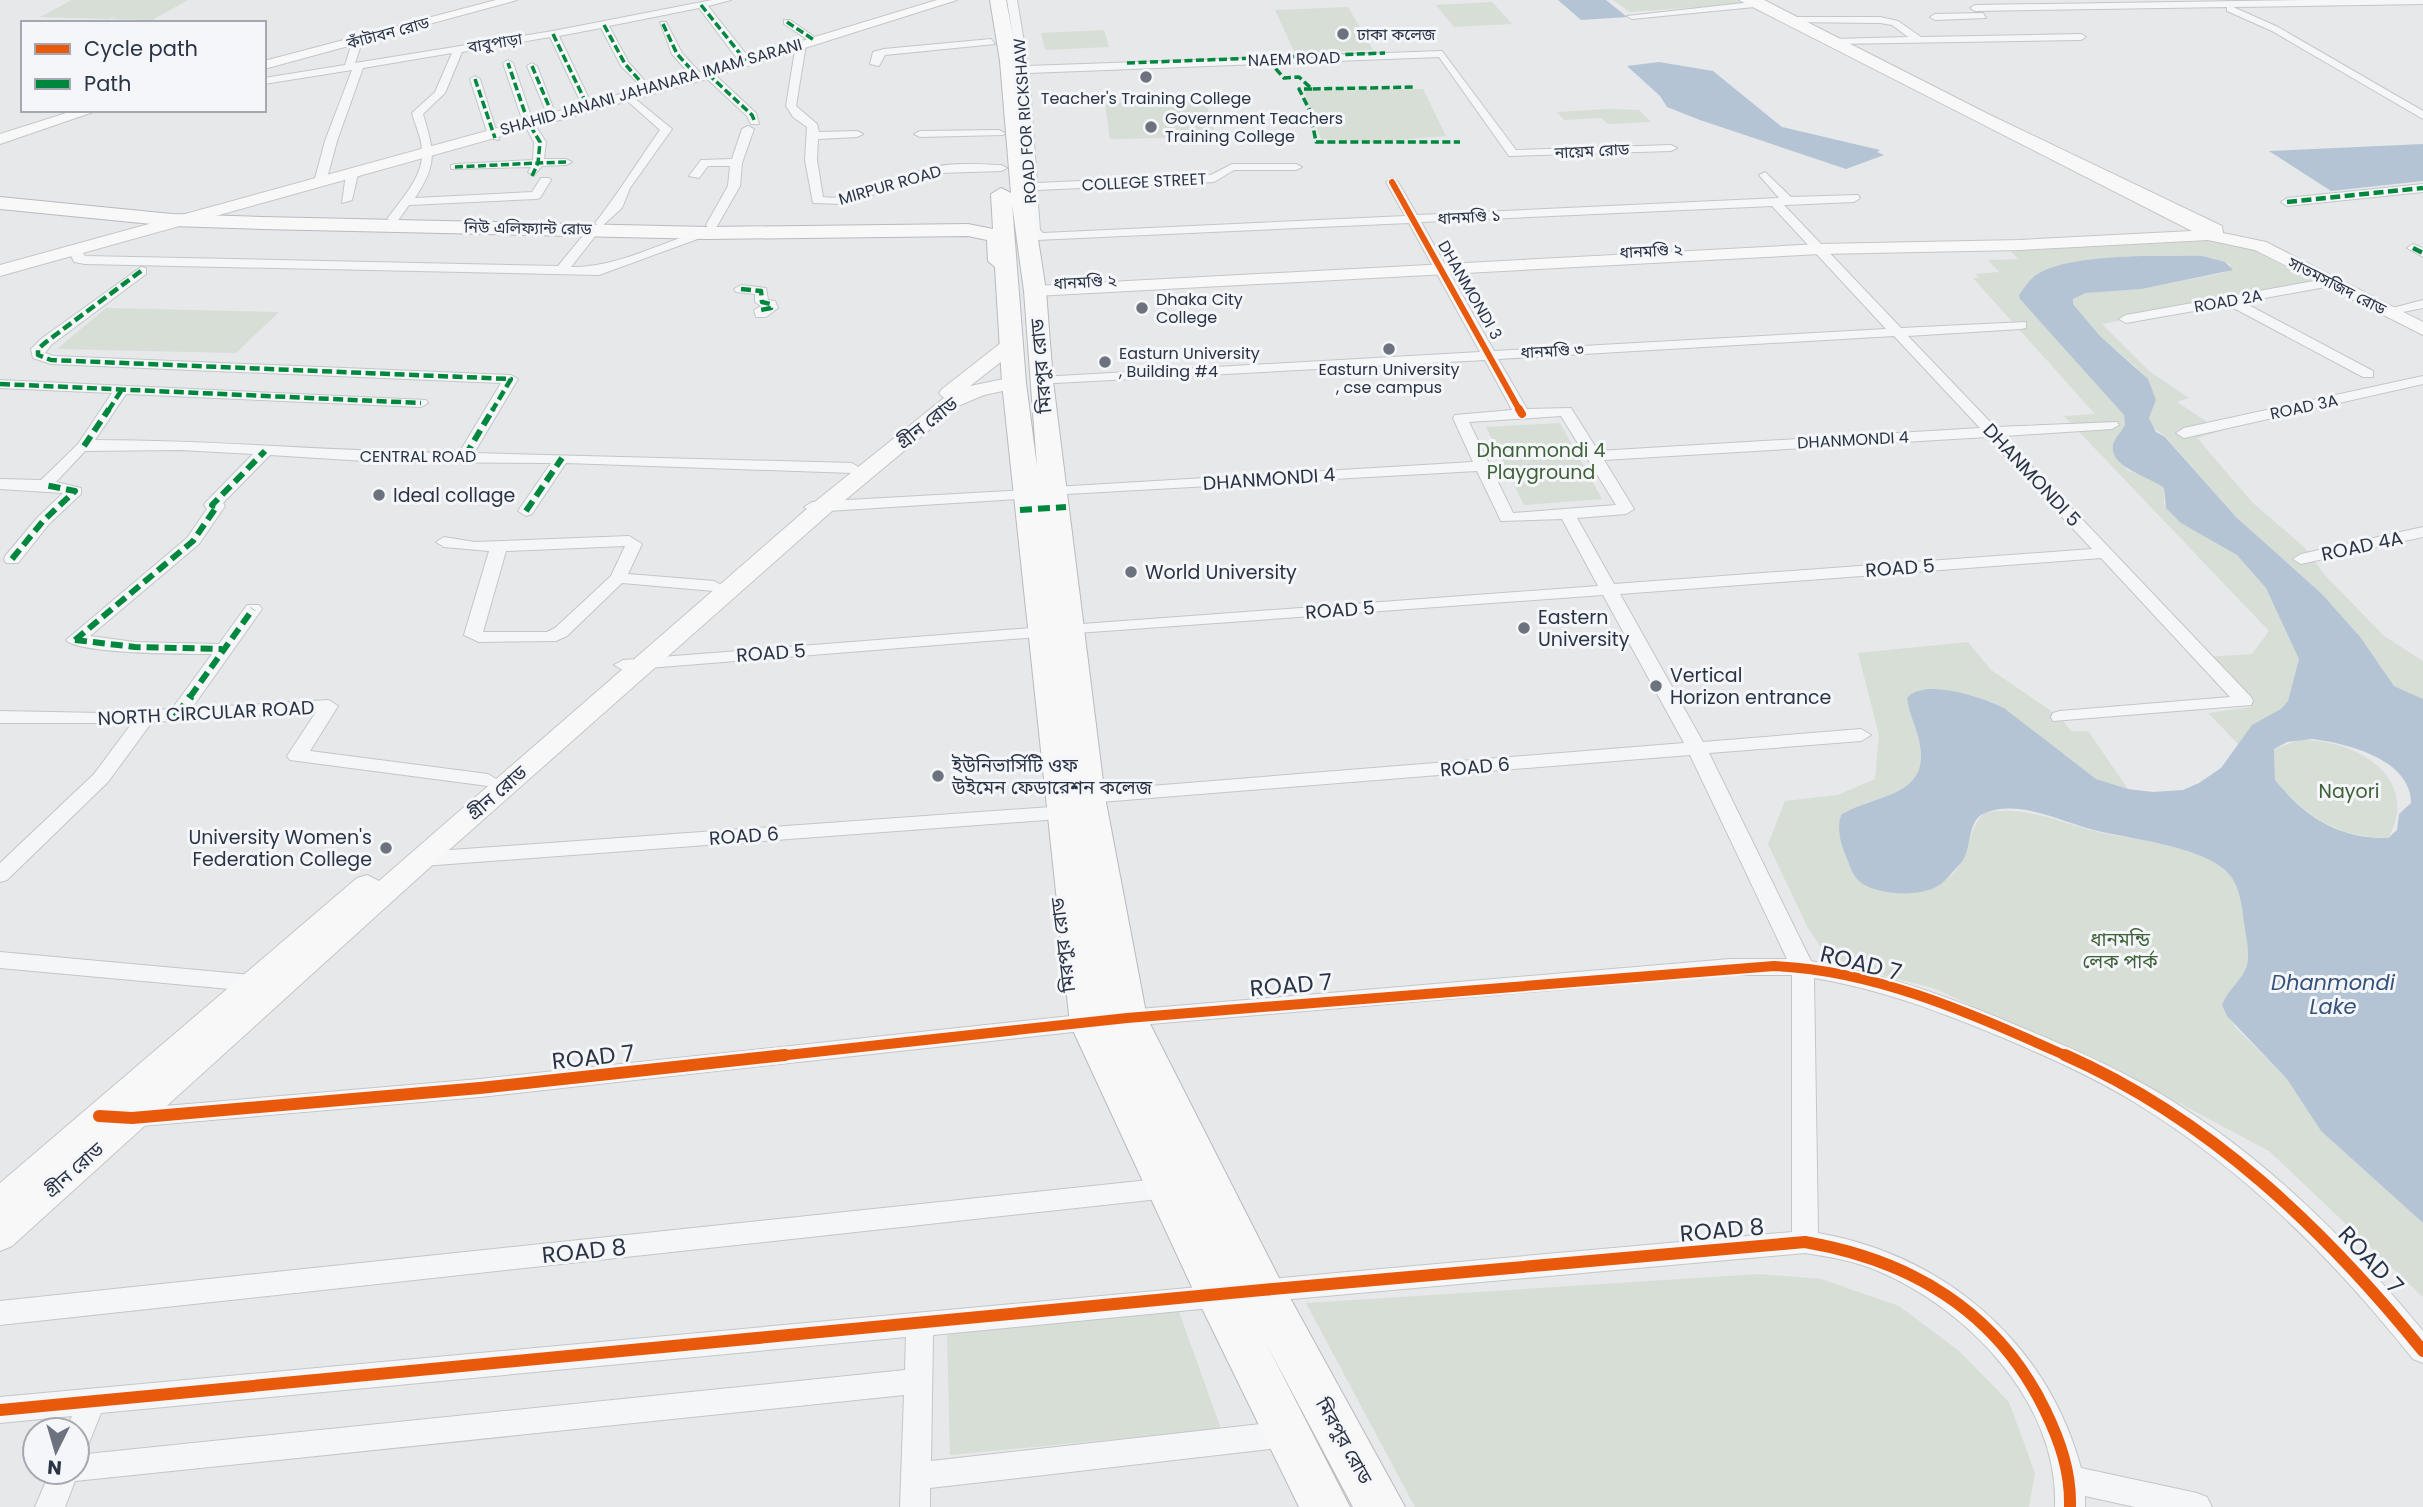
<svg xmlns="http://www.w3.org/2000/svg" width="2423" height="1507" font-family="Poppins,'Noto Sans Bengali',sans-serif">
	<rect width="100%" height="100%" fill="#e6e8ea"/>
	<g fill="#d6ded6">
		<polygon points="72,0 188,0 152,20 112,19 116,16 109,19 40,17"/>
		<polygon points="1613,0 1736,0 1743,4 1630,12"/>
		<polygon points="1492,2 1512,24 1454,27 1436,5"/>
		<polygon points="1348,7 1373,50 1295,53 1275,10"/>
		<polygon points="1104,30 1109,47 1045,50 1041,33"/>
		<polygon points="1423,89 1446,136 1373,142 1321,139 1304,91"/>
		<polygon points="1205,100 1216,137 1110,139 1105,103"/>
		<polygon points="1607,109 1639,110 1651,122 1608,124 1601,118 1564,120 1557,112"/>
		<path d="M2190,239l55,7 71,37 -214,41 47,47 40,27 -12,4 44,29 -24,7 56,65 51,44 20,27 60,62 39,25v38l-29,-13 -33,-48 -39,-44 -86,-77 -70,-80 -16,-12 -1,-7 7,-18 -21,-34 -35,-30 -27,-32v-5l13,-6 56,-4 82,-16 7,-8c-33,-18 -155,-8 -190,7 -10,5 -16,14 -22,23l105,120 1,10 -11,26 13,19 29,11 8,7v17c18,22 47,31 70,48 29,21 42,53 56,85 3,6 7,12 9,19 1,11 -6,32 -10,42 -9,20 -39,20 -49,47l-32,-33 43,-6 -48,-50 49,-3 17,-23 -205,-215 31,-2 -122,-136h6l-4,-4 24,-2 -11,-12 30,-1 -11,-12z"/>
		<polygon points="106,308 279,312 236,353 57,349"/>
		<polygon points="1560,423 1602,499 1524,505 1486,427"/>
		<path d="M1968,642l23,28 69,47 11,14h17l40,58 -32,-10 -92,-71c-20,-10 -80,-31 -97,-10 2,17 11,32 13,49 8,51 -50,48 -79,68 -5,17 5,43 13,58 5,10 20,15 32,17 29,5 65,-2 78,-33 7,-16 7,-31 20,-44 42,-9 78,11 119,20 32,7 110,15 129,44 9,14 10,30 12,46 2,14 6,27 3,42 -3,15 -20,25 -25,40l13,22 52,52 34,52 102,92v74l-154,-146 -135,-72 -201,-91 -102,-26 -23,-34 -40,-84 17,-43 53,-6 37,-16 4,-44 -21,-82z"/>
		<path d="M2299,740c53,-2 124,36 89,98 -49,0 -82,-21 -113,-58l-1,-31z"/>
		<polygon points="1759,1274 1821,1279 1899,1306 1959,1351 2009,1402 2035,1473 2029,1507 1415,1507 1306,1303"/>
		<polygon points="1178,1309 1221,1429 950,1455 947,1333"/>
	</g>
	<g fill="#b4c4d5" fill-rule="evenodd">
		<polygon points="1558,0 1606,0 1627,17 1581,20"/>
		<polygon points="1659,62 1713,71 1782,127 1880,150 1877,152 1884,155 1846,169 1700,120 1667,107 1660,96 1627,66"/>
		<polygon points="2423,144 2423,181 2331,191 2269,151"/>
		<path d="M2202,256l23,6 8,8 -91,19 -56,4 -13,6v5l27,32 48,43 8,21 -7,18 7,14 9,5 71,80 86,77 39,44 33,48 29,13v524l-102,-92 -34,-52 -60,-63 -5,-11c5,-15 21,-25 25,-40 3,-14 -1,-27 -3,-42 -2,-15 -3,-31 -12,-45 -19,-31 -104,-39 -138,-48 -32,-8 -75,-31 -109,-17 -19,7 -12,36 -24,50 -8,8 -17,21 -27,25 -19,9 -61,7 -76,-8 -5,-5 -8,-13 -10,-19 -6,-14 -12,-30 -7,-46 30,-20 88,-17 79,-69 -2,-16 -11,-31 -13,-48 17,-21 77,0 97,10l92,71 32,10 25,3 30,-2 16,-7 22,-15 31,-43 29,-16 7,-8 11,-42 -33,-71 -29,-33 -56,-32 -15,-15 -2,-20c-13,-11 -55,-20 -51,-43 1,-6 9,-14 12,-20l-1,-10 -104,-116 -1,-4c5,-7 10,-15 17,-20 34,-22 125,-19 166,-19zM2312,739c34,4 99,20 99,64l-12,11 -2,16 -9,8c-49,1 -83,-21 -113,-58l-1,-31 13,-7z"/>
	</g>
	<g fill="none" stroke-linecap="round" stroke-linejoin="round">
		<polyline stroke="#b4c4d5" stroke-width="2.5" points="1286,56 1384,53"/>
		<g stroke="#c4c6c8" stroke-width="2">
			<g id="street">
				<path d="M712,0h19l-23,6 42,53v4h-8l-6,-6 -37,-49 -90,18 20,37 24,27 -5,3 -27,-27 -20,-38 -42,8 34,71 -5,3 -5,-3 -33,-70 -88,15 -17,41 -22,21c11,38 15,49 -8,84l117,-6 9,-14h8l2,2 -11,18 -4,1 -127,6 -12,17 -10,-3c14,-19 37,-43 35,-68 0,-13 -7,-26 -10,-38l23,-21 17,-39 -89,15 -26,73 -11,41 -6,4 -6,-4 11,-41 27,-71 -88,14v-6l81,-13 6,-19 -9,-6 5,-3 14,8 -6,18 198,-32z"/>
				<path d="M1007,0h10l11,66 414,-15 74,99 155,-5 6,3 -6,3 -162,5 -70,-99 -410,16 8,110 174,-8 21,-11h64l6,3 -6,3h-62l-20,12 -177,8 3,40 3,3 362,-17 -19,-34 6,-4 6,4 19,33 362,-17 -20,-23 6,-3 26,25 67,-2 2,3 -6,4 -70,3 117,123 125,-6v6l-5,1 -113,7 87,91 122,-5 2,3 -7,4 -109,7 248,261 2,4 -2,4 -198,16 -2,-4 2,-4 7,-2 170,-14 -129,-139 -481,36 83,148 158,-13 10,6 -10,6 -152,12 102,208c71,12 140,36 207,65 44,18 87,37 129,60 108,61 198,150 276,245v32l-10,-4c-80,-100 -169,-190 -279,-257 -41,-25 -84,-44 -128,-63 -62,-26 -125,-50 -192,-61l4,255c126,22 229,109 263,235l116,25 10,4 5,10h-77l-50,-11v11h-30c4,-104 -87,-198 -177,-236 -23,-10 -48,-14 -73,-18l-547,49 -9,-3 -4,-8 4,-8 9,-3 534,-48v-257h-62l-603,51 -647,71 -351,30 -8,-2 -4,-7 4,-7 8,-2 351,-30 647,-69 603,-51h57l-97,-204 -602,48 -7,-1 -3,-5 10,-6 596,-48 -81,-148 -540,39 -3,-4 3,-4 6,-1 529,-39 -36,-67 -61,2 -24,-50 -428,24v-6l6,-2 418,-25 -20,-44 2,-3 57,-5 -27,-50 -449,24 -2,-3 7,-4 439,-25 -71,-129 -373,17 -8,-9 -2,-41 -12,-3 11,-4 -6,-110 -10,-3 9,-3zM1772,206l114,123 -392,22 -73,-129zM1894,336l86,92 -382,23 -27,-43 -44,1 -29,-50zM1561,416l55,89 -103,8 -44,-91zM1987,437l105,112 -478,35 -37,-66 49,-4 8,-5 -30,-49z"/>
				<polygon points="2307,0 2423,0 2423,4 2233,7 2278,27 2423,111 2423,119 2272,31 2227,11 2227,7 1975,11 1970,8 1975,5"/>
				<polygon points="1762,1 1765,6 1632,19 1627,16"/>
				<polygon points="1983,13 1986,18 1935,20 1930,17 1935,14"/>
				<polygon points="1792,17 1880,17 1898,21 1921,37 2081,34 2086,37 2081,40 1836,44 1833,39 1908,37 1892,25 1880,23 1789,22"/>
				<polygon points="784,20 790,20 819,40 811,42 784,24"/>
				<polygon points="660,22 666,22 682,53 702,75 702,79 694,79 672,54"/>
				<polygon points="991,39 995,44 885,55 879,66 870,64 873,52 884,49"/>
				<path d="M801,41l5,3 -10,62 21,18 2,8 38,-1 6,3 -6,3 -39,2 -1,21 6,37c35,5 69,-19 103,-28 24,-7 50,-5 75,-4l6,3 -6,3 -62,2 -94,31 -32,-1 -8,-43 2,-33 -14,-10 -7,-11 10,-62z"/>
				<polygon points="508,60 513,63 533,122 546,142 544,159 566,159 572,162 566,165 542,166 534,175 528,172 531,167 451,169 451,165 455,164 533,160 534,142 523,122 503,63"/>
				<polygon points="532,63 537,66 557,118 548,116 527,66"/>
				<polygon points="704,72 712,72 756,113 759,124 751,124 747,116 704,76"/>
				<polygon points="475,76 480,79 499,140 489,138 470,79"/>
				<path d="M628,93l44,36 -42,59 -8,20 -21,19 -6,-4c23,-29 43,-62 65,-93l-36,-32v-4z"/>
				<polygon points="748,126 754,129 742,163 740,186 716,228 708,228 706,225 728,186 730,166 708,166 699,178 689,176 701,160 732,159 742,129"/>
				<polygon points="999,130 1005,133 1003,135 920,137 914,134 920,131"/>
				<polygon points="352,171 358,174 352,200 342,203 346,174"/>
				<polygon points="2423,184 2423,192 2287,206 2281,202 2287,198"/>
				<path d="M594,226l6,4 -29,37c47,1 92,-26 137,-38l6,4 -115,42 -514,-11 -11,-2 -6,-13 10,-3 7,10 473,10 32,-39z"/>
				<polygon points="2413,244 2423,248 2423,257 2407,248"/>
				<path d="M141,267l5,1v6l-95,71 -6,8 8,3 458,19 7,4 -44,74 378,10 8,5 -8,5 -286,-10 -34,51 -6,2 -8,-5 33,-48 -170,-1 -111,-7 -47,48 2,3 -26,38 -109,92 45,6 84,2 28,-39h12l3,4 -70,99 137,-8 9,6 -28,45 178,23 10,6 -10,6 -198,-26 -3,-4 29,-44 -164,10 -44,60 -101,98 -7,2v-19l94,-89 38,-51h-132v-12l102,2 70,-4 40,-55c-24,0 -134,0 -146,-14l121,-102 20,-29 -3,-4 2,-3 47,-48 -73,-4 -95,1 -29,31 25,6v6l-32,30 -31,39h-12l-2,-4 2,-4 31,-37 26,-25 -63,-4v-10l41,1 37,-36 34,-51 -112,-5v-8l426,20 2,3 -7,4 -295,-13 -31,46c122,0 243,12 364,13l42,-70 -450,-19 -18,-6 -2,-9 10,-10z"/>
				<polygon points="2331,278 2336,279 2336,285 2243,302 2373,371 2373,377 2363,377 2228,305 2126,323 2119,319 2126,315"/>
				<polygon points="741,285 766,288 768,300 775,301 778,308 766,317 756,317 754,310 761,306 755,302 755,294 736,292 734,289"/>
				<polygon points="2423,300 2423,308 2388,315 2381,311"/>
				<polygon points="2423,376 2423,384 2184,438 2176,433 2184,428"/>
				<polygon points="1028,490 1034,492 1034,498 812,512 804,507 812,502"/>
				<polygon points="2423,527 2423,537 2301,564 2293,559 2301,554"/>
				<path d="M629,536l13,8 -14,30 86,7 9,5 -9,5 -92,-8 -55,53 -11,5 -77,1 -15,-7 25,-84 -45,-4 -8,-5 8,-5 31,5zM625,546l-14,30 -56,52 -8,4h-64l23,-81z"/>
				<polygon points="1044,627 1050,628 1053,632 1050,636 623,670 614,665 623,660"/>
				<polygon points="1065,806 1072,808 1075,813 1072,818 423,866 413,859 423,852"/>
				<polygon points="0,952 252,975 260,977 263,983 260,989 252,991 0,968"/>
				<polygon points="1168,1178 1177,1181 1180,1188 1177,1195 1168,1198 0,1325 0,1301"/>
				<polygon points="1221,1285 1230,1288 1234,1296 1230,1304 1221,1307 933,1335 931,1461 1288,1421 1298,1425 1302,1434 1298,1443 1288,1447 930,1488 930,1507 900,1507 904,1395 75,1481 65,1507 35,1507 50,1472 77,1472 77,1455 905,1370 906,1337 101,1413 87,1448 77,1452 77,1430 66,1430 72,1416 0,1423 0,1397"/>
			</g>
		</g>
		<g stroke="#c4c6c8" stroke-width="2">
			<g id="secondary">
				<polygon points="496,0 517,0 264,69 264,61"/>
				<polygon points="937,0 957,0 703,80 0,276 0,265 693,74"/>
				<polygon points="1739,0 1764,0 1988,114 2222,226 2223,233 2266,242 2423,322 2423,335 2255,250 2208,240 2020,250 1820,254 1035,296 1026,291 1035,286 1820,244 2020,240 2192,231"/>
				<polygon points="76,110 99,110 0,144 0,134"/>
				<polygon points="1013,337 1022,343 1020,347 970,386 1014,377 1024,383 1021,387 984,395 958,406 832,511 449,850 12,1246 0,1251 0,1183 357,878 367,875 379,881 816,501 944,398 939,393 942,389 1006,339"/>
			</g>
		</g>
		<g stroke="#b8bbbf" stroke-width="2">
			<path id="highway" d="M990,0h16l12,61 12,126 16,104 7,90 52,416 42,221 131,258 127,231h-52l-87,-164 84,164h-51l-103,-211 -126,-272 -68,-641 -7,-116 -7,-6 -1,-21 -19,-4 -260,3 -446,-10 -90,-3 -172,-17v-12l172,17 90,3 446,10 260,-3 25,5 -2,-35 10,-6 10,5 -11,-132zM1012,204l12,87 13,176 -11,-84zM1109,1022l131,270 -130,-268z"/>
		</g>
		<use href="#street" fill="#f5f6f7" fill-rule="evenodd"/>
		<use href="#secondary" fill="#f8f8f8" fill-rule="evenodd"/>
		<use href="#highway" fill="#f8f8f8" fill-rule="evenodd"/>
		<g stroke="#00873e" stroke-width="3.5" stroke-dasharray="8 3.5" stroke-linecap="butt">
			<polyline points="701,5 746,61"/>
			<polyline points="787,22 814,40"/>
			<polyline points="663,24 677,54 698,77"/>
			<polyline points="604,25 625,64 648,90"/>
			<polyline points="553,34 588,107"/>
			<polyline points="1268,60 1284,78 1299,77 1312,89 1416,87"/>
			<polyline points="1127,63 1385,53"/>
			<polyline points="532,66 553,116"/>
			<polyline points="708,74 752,115 755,122"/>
			<polyline points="475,79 495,138"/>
			<polyline points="1312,89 1299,89 1310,111 1316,142 1460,142"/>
			<polyline points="455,167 538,163 540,142 528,122 508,63"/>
			<polyline points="532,176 538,163 566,162"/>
		</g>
		<g stroke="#00873e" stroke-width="4.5" stroke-dasharray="10 4.5" stroke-linecap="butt">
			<polyline points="2287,202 2423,188"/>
			<polyline points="2413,248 2423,253"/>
			<polyline points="141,271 46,342 38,349 38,355 51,360 511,379 492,411"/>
			<polyline points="741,289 761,291 762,302 770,304 771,308 761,310 761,314"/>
			<polyline points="0,384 421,403"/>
			<polyline points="108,411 121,391"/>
		</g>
		<g stroke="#00873e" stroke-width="6" stroke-dasharray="12 6" stroke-linecap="butt">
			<polyline points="84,446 109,409"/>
			<polyline points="465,456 493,409"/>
			<polyline points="1020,510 1066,507"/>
			<polyline points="526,511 562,458"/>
			<polyline points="12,559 43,521 75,491 45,485"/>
			<polyline points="75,640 193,541 217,506 212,505 265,451"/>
			<polyline points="75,640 135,647 222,649"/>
			<polyline points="190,697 253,609"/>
		</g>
		<polyline stroke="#00873e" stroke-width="8" stroke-dasharray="15 8" stroke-linecap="butt" points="176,717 191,696"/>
		<g stroke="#f4f6f9" stroke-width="9">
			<polyline id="cycleway-far3" points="1392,182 1520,411"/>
		</g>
		<g stroke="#f4f6f9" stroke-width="11">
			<polyline id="cycleway-far2" points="1519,409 1522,414"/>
		</g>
		<g stroke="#f4f6f9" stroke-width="14">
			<path id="cycleway-far1" d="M769,1057l358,-39 647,-52c103,4 202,50 295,91"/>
		</g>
		<g stroke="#f4f6f9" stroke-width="17">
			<g id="cycleway">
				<path d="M2065,1055c145,64 260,175 358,296"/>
				<polyline points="99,1116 132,1118 480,1088 785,1055"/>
				<path d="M0,1410l1262,-120 543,-48c105,18 192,69 240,168 15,31 26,62 25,97"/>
			</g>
		</g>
		<use href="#cycleway-far3" stroke="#e8590c" stroke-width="6"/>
		<use href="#cycleway-far2" stroke="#e8590c" stroke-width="8"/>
		<use href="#cycleway-far1" stroke="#e8590c" stroke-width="10"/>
		<use href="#cycleway" stroke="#e8590c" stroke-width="12"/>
	</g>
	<g fill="#6c737f" stroke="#f4f6f9" stroke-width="2.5">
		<circle cx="1343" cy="34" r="7"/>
		<circle cx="1146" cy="77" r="7"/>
		<circle cx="1151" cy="127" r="7"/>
		<circle cx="1142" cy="308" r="7"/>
		<circle cx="1389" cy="349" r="7"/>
		<circle cx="1105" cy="362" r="7"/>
		<circle cx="379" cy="495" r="7"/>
		<circle cx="1131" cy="572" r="7"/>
		<circle cx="1524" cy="628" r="7"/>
		<circle cx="1656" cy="686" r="7"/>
		<circle cx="938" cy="776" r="7"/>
		<circle cx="386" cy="848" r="7"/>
	</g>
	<g text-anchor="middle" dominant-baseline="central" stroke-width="6" stroke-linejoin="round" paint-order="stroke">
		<g font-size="16" fill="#2b3445" stroke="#f4f6f9">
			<text transform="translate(388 33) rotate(-15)">কাঁটাবন রোড</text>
			<text transform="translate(495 43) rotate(-9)">বাবুপাড়া</text>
			<text transform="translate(1294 59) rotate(-2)">NAEM ROAD</text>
			<text transform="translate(651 87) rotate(-16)">SHAHID JANANI JAHANARA IMAM SARANI</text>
			<text transform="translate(1025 121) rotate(-94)">ROAD FOR RICKSHAW</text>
			<text transform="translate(1592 151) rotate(-3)">নায়েম রোড</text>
			<text transform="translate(1144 182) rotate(-3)">COLLEGE STREET</text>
			<text transform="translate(890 185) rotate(-16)">MIRPUR ROAD</text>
			<text transform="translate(1469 217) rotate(-3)">ধানমণ্ডি ১</text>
			<text transform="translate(528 228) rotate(1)">নিউ এলিফ্যান্ট রোড</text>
			<text transform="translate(1651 251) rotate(-3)">ধানমণ্ডি ২</text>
			<text transform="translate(1085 282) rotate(-3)">ধানমণ্ডি ২</text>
			<text transform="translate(2337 286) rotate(27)">সাতমসজিদ রোড</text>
			<text transform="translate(1470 290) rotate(60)">DHANMONDI 3</text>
			<text transform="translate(2228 301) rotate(-10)">ROAD 2A</text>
			<text transform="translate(1552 351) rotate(-3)">ধানমণ্ডি ৩</text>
			<text transform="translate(2304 407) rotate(-12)">ROAD 3A</text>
			<text transform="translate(1853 440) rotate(-3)">DHANMONDI 4</text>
			<text x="418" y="456">CENTRAL ROAD</text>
		</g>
		<g font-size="16" fill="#2b3445" stroke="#f4f6f9" text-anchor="start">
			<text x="1357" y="34">ঢাকা কলেজ</text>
			<text x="1146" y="98" text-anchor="middle">Teacher's Training College</text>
			<text x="1165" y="118">Government Teachers<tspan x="1165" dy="18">Training College</tspan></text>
			<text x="1156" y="299">Dhaka City<tspan x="1156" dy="18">College</tspan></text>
			<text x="1119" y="353">Easturn University<tspan x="1119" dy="18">, Building #4</tspan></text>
			<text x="1389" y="369" text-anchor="middle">Easturn University<tspan x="1389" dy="18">, cse campus</tspan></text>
		</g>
		<g font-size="19" fill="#2b3445" stroke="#f4f6f9">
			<text transform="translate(1041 366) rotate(-95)">মিরপুর রোড</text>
			<text transform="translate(927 423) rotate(-38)">গ্রীন রোড</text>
			<text transform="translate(2032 475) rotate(47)">DHANMONDI 5</text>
			<text transform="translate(1269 479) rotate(-4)">DHANMONDI 4</text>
			<text transform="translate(2362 546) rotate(-12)">ROAD 4A</text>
			<text transform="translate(1900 568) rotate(-4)">ROAD 5</text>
			<text transform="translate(1340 610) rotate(-4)">ROAD 5</text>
			<text transform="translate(771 653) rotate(-4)">ROAD 5</text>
			<text transform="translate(206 713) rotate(-3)">NORTH CIRCULAR ROAD</text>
			<text transform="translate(1475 767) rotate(-5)">ROAD 6</text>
			<text transform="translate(497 793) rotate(-41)">গ্রীন রোড</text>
			<text transform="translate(744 836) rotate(-4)">ROAD 6</text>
			<text transform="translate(1063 945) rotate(-97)">মিরপুর রোড</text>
			<text transform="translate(74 1170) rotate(-42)">গ্রীন রোড</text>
			<text transform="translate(1344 1441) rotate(61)">মিরপুর রোড</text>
		</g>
		<g font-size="19" fill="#3f6138" stroke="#f4f6f9">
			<text x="1541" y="450">Dhanmondi 4<tspan x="1541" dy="22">Playground</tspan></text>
			<text x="2349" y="791">Nayori</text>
			<text x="2120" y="939">ধানমন্ডি<tspan x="2120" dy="22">লেক পার্ক</tspan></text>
		</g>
		<g font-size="19" fill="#2b3445" stroke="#f4f6f9" text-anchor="start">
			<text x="393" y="495">Ideal collage</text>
			<text x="1145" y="572">World University</text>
			<text x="1538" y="617">Eastern<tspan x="1538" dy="22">University</tspan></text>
			<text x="1670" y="675">Vertical<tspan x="1670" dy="22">Horizon entrance</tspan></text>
			<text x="952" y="765">ইউনিভার্সিটি ওফ<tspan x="952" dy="22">উইমেন ফেডারেশন কলেজ</tspan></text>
			<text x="372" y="837" text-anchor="end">University Women's<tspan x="372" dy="22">Federation College</tspan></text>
		</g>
		<g font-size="21" font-style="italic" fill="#34527a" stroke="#f4f6f9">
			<text x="2333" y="982">Dhanmondi<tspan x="2333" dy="24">Lake</tspan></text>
		</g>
		<g font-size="23" fill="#2b3445" stroke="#f4f6f9">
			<text transform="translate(1861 963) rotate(14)">ROAD 7</text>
			<text transform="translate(1291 985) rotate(-5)">ROAD 7</text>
			<text transform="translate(593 1057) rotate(-6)">ROAD 7</text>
			<text transform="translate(1722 1230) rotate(-5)">ROAD 8</text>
			<text transform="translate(584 1251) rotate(-6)">ROAD 8</text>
			<text transform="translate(2371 1260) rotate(47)">ROAD 7</text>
		</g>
	</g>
	<rect x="21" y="21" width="245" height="91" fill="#f4f6f9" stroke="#a4a8b1" stroke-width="2"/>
	<rect x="35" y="44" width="35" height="10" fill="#e8590c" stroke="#a4a8b1" stroke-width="2"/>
	<text x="84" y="56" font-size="21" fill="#2b3445">Cycle path</text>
	<rect x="35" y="79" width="35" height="10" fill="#00873e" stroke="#a4a8b1" stroke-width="2"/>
	<text x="84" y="91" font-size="21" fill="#2b3445">Path</text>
	<g transform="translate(56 1451) rotate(185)"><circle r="33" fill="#f4f6f9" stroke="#a4a8b1" stroke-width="2"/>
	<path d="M0-5L12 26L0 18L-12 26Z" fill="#6c737f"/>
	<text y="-10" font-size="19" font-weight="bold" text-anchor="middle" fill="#2b3445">N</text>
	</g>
</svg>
